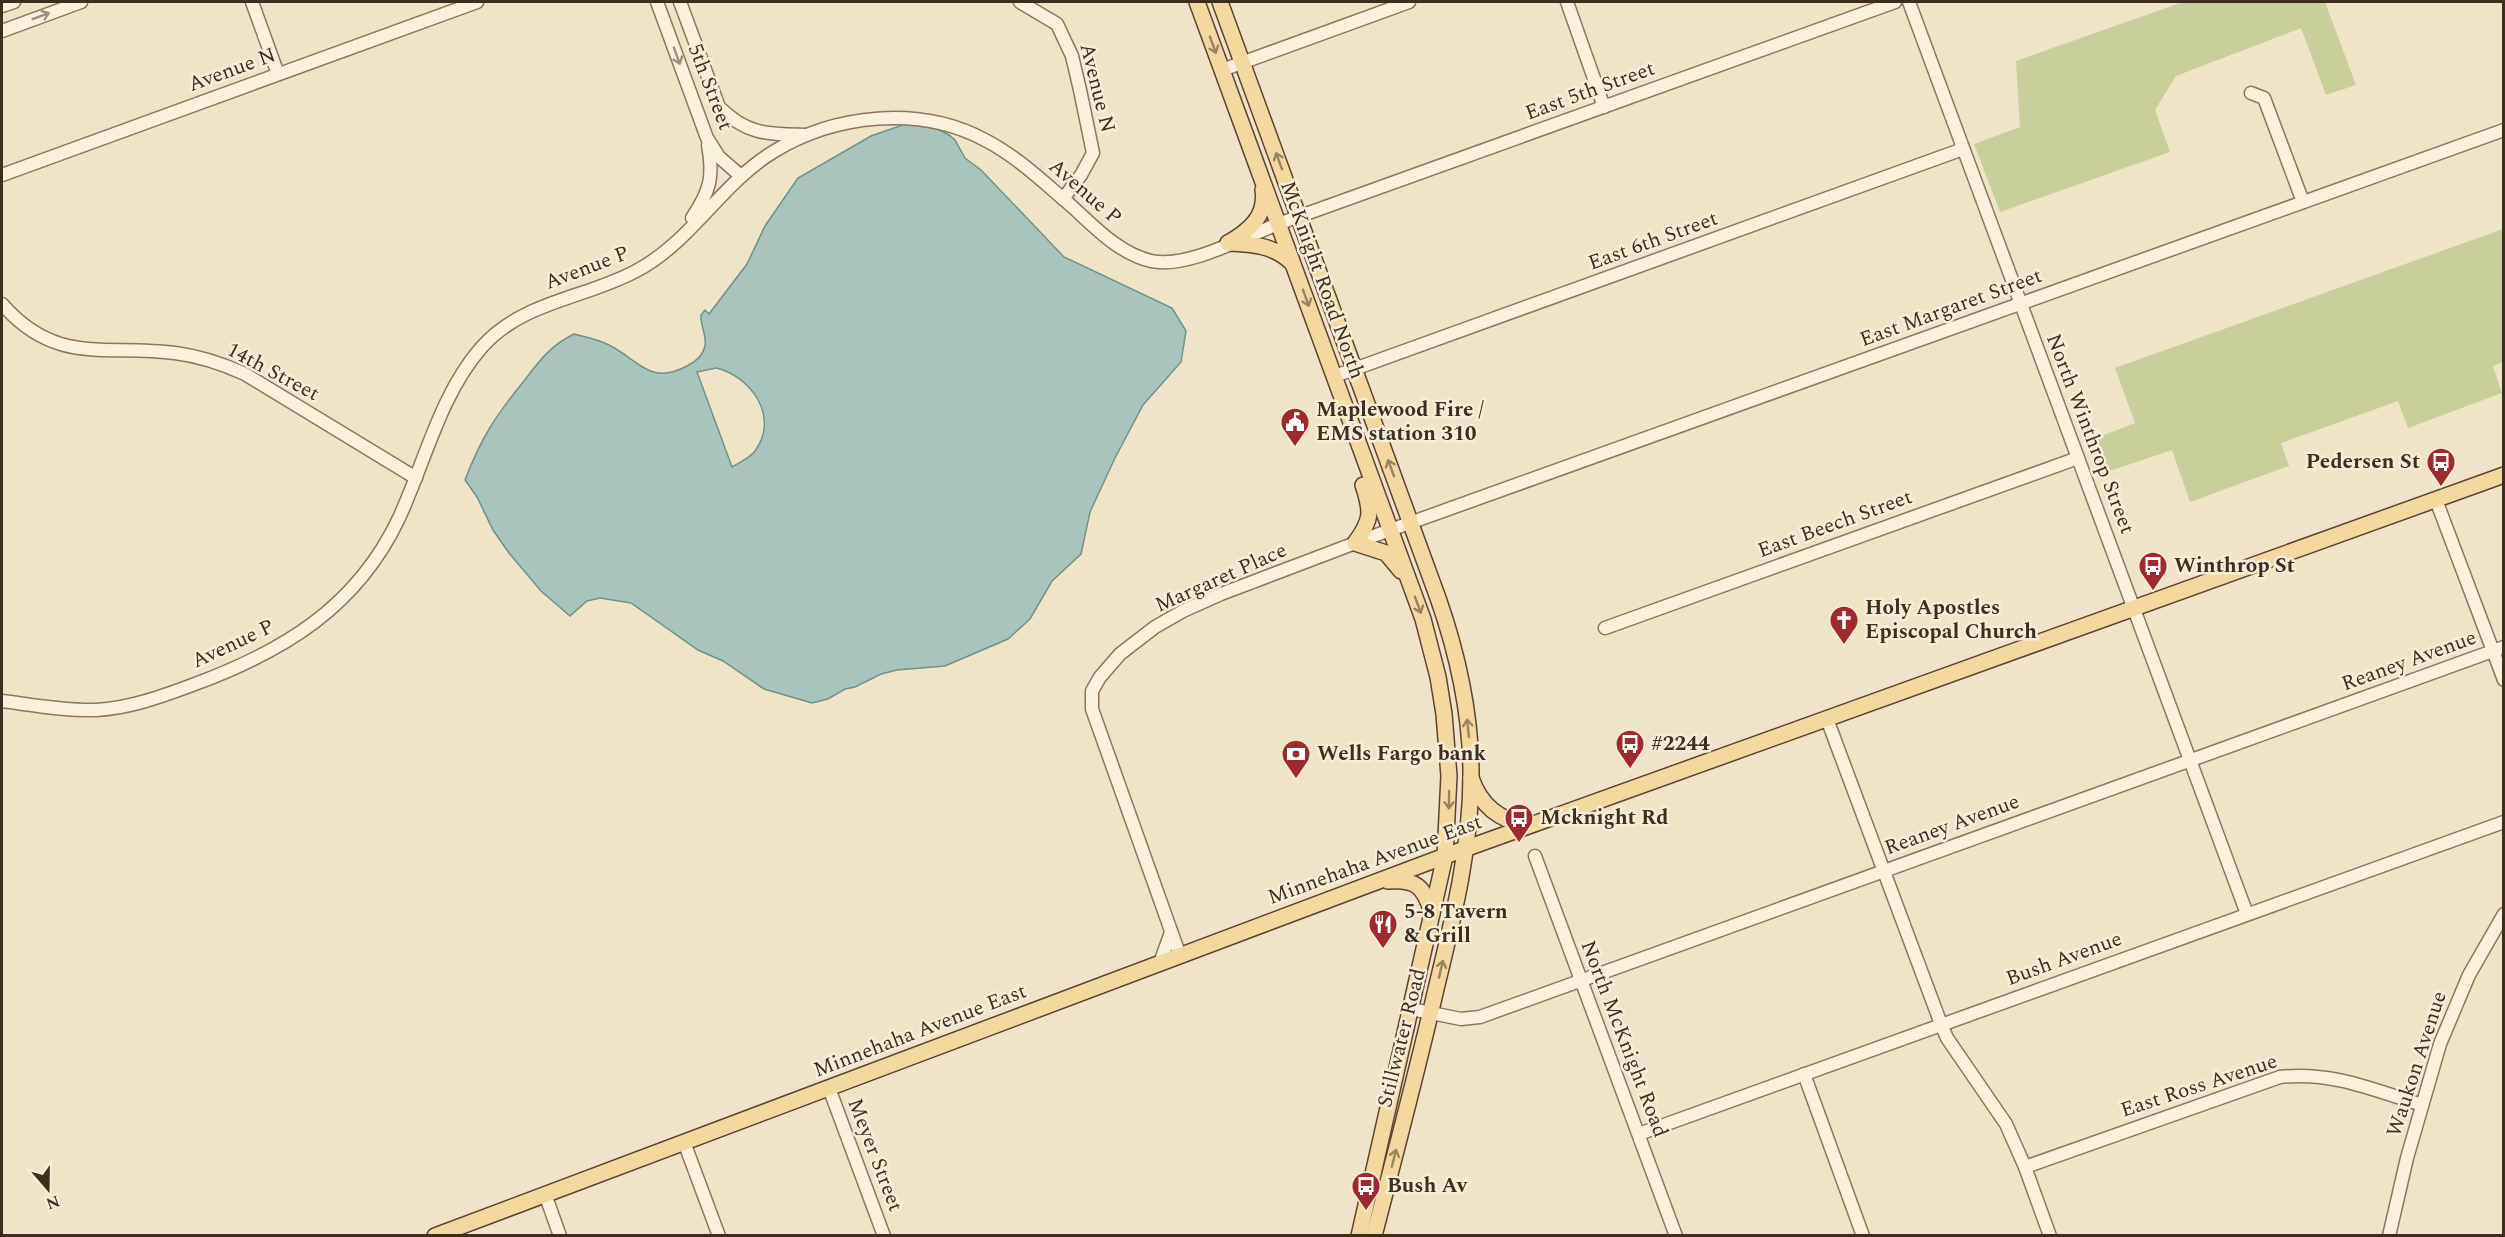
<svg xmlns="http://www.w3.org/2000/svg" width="2505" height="1237" font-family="Spectral,serif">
	<rect width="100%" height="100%" fill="#f0e4c8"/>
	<g fill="#c9cf9b">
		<polygon points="2183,2 2325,2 2356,85 2326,95 2301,28 2176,76 2155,110 2170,152 2000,212 1974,144 2020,127 2016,61"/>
		<polygon points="2503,229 2503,362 2493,366 2502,393 2408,428 2398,401 2281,443 2289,466 2190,502 2172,450 2098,475 2086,442 2135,423 2115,368"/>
	</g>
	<path fill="#a9c4bc" stroke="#6f938a" stroke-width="1.5" fill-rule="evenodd" d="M911,122h13l25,13 6,5 10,18 16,12 83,87 108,51 14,23 -5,31 -38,43 -28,53 -25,54 -9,42 -29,27 -22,38 -22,20 -63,27 -48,4 -16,4 -26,13 -10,2 -17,10 -16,4 -48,-14 -41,-28 -25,-11 -67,-47 -31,-5 -13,3 -17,15 -29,-25 -32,-38 -16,-23 -16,-33 -12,-17c16,-42 31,-65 59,-99 15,-20 27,-36 50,-47 12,3 24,5 35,11 30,15 41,41 78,21 8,-4 16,-10 18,-20 2,-10 -5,-21 -4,-31l4,-5 4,4 38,-50 18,-38 33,-48 73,-42zM716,368c35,8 64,49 39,83 -5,7 -15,11 -23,16l-35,-95z"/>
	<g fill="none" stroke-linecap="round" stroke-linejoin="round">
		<g stroke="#8d765c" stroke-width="15">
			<g id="minor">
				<polyline points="252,2 278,74"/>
				<polyline points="657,2 707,138 719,157 741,176"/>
				<path d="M680,2l39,105c28,28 49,27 86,28"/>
				<polyline points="1020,2 1057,24 1072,56 1080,90 1093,153 1081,175 1063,199"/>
				<polyline points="1567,2 1604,107"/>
				<polyline points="1909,2 2247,914"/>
				<polyline points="2,6 14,2"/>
				<polyline points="2,31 81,2"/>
				<polyline points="1222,70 1409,2"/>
				<polyline points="2251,93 2264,98 2303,202"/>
				<polyline points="2,175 477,2"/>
				<path d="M692,218c18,-27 22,-41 16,-73"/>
				<path d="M2,304c54,62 103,40 173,49 24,3 48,11 70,21l171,104"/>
				<polyline points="1335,376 1963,149"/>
				<polyline points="2436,500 2504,680"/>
				<polyline points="1605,628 2078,458"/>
				<path d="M2,701c31,4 63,10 94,9 35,-2 67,-14 99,-26 89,-33 162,-77 204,-166 26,-56 41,-123 82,-170 41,-47 103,-49 155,-77 54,-28 85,-87 137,-119 62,-38 147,-47 212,-12 31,16 56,40 82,62 25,22 50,51 84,59 36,8 93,-24 127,-37l617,-222"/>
				<polyline points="1827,719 1941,1024 1947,1038 2006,1124 2025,1167 2050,1236"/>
				<polyline points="1535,856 1676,1236"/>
				<polyline points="1180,956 1092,709 1092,691 1100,677 1120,654 1155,627 1183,611 1221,594 1379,534 2504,130"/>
				<polyline points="1160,963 1171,932"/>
				<polyline points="1411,1009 1461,1019 1480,1017 2504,647"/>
				<polyline points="1804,1074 1863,1236"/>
				<polyline points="829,1088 884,1236"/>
				<polyline points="1639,1134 2504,822"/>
				<polyline points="684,1142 719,1236"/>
				<path d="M2025,1167l255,-90c52,-6 94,13 142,28"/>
				<polyline points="545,1194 560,1236"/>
				<polyline points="2389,1236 2407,1158 2440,1044 2469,975 2504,914"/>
			</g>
		</g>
		<g stroke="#5b4430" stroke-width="18">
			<g id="major">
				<polyline points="1197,2 1423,619 1438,677 1444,714 1449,776 1445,856 1359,1236"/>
				<path d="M1220,2l218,596c20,57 33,117 33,177 0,73 -18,144 -35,214 -19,83 -41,165 -62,247"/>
				<path d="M1228,243c21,-12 39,-27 35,-53"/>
				<path d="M1228,243c24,1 46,2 64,20"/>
				<path d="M1363,485c9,27 9,35 -8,58l31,10 15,18"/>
				<path d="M1471,778c10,28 28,42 56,47"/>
				<path d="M1388,881c28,-2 36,5 44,32"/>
				<polyline points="435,1236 1445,856 2504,475"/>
			</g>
		</g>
		<use href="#minor" stroke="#faf1dc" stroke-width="12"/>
		<use href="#major" stroke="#f3d9a0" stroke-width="15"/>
	</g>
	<defs><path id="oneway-shaft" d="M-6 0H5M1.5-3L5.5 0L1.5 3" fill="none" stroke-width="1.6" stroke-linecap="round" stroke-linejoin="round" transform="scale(1.5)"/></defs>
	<g stroke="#9c907e">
		<use href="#oneway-shaft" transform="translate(41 16) rotate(-20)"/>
		<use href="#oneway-shaft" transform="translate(677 56) rotate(70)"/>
	</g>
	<g stroke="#988460">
		<use href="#oneway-shaft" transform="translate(1213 45) rotate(70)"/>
		<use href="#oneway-shaft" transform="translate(1279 161) rotate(-110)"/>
		<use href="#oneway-shaft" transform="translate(1306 298) rotate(70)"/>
		<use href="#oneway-shaft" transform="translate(1391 468) rotate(-110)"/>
		<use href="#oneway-shaft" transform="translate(1418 605) rotate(70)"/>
		<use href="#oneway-shaft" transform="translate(1468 728) rotate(-96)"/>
		<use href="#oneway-shaft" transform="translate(1449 800) rotate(91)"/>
		<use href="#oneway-shaft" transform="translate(1441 969) rotate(-77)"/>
		<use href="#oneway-shaft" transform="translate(1394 1158) rotate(-76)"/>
	</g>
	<defs>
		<g id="civic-pin" transform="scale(1.5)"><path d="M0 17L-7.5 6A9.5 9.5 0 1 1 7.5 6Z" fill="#9e2a2b" stroke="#f7eed8"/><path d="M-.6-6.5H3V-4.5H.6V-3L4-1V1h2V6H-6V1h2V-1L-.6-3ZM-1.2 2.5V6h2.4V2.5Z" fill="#fff"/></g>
		<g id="bus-pin" transform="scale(1.5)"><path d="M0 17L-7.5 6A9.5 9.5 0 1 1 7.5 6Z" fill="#9e2a2b" stroke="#f7eed8"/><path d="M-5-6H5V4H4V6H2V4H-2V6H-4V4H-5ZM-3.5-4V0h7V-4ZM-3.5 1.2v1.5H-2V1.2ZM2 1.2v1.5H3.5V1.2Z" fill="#fff"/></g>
		<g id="church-pin" transform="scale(1.5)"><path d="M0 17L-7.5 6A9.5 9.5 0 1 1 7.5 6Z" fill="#9e2a2b" stroke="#f7eed8"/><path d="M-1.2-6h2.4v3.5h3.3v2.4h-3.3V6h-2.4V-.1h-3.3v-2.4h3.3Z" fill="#fff"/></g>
		<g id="bank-pin" transform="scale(1.5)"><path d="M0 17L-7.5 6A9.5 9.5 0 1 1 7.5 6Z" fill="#9e2a2b" stroke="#f7eed8"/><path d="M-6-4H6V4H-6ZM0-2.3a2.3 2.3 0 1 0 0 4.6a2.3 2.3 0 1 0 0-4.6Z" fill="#fff"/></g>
		<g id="restaurant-pin" transform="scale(1.5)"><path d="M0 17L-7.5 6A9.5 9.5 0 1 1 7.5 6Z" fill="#9e2a2b" stroke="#f7eed8"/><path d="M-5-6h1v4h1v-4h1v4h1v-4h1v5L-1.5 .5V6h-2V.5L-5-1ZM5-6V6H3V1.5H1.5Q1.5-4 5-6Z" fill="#fff"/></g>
	</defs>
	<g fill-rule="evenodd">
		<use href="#civic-pin" x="1295" y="422"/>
		<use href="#bus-pin" x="2441" y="462"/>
		<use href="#bus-pin" x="2153" y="566"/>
		<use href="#church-pin" x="1844" y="620"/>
		<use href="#bus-pin" x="1630" y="744"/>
		<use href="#bank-pin" x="1296" y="754"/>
		<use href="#bus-pin" x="1519" y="818"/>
		<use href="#restaurant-pin" x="1383" y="924"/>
		<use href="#bus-pin" x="1366" y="1186"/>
	</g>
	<g text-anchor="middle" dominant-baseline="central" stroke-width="5" stroke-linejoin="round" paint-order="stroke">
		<g font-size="21" fill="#3d2e20" stroke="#f7eed8">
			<text transform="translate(232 70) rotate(-20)">Avenue N</text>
			<text transform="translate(710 87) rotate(69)">5th Street</text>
			<text transform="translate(1097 88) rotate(76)">Avenue N</text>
			<text transform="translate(1590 91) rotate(-20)">East 5th Street</text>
			<text transform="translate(1085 192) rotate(41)">Avenue P</text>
			<text transform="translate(1653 241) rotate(-20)">East 6th Street</text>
			<text transform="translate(587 268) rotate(-21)">Avenue P</text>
			<text transform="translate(1322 280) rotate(70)">McKnight Road North</text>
			<text transform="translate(1951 308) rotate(-20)">East Margaret Street</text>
			<text transform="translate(273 372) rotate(28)">14th Street</text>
			<text transform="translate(2090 434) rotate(69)">North Winthrop Street</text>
			<text transform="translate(1835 524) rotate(-20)">East Beech Street</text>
			<text transform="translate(1221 578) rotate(-24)">Margaret Place</text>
			<text transform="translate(233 644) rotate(-25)">Avenue P</text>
			<text transform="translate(2409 661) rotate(-20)">Reaney Avenue</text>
			<text transform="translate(1952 825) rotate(-20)">Reaney Avenue</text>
			<text transform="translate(1375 860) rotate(-20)">Minnehaha Avenue East</text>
			<text transform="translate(2064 959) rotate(-20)">Bush Avenue</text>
			<text transform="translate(920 1031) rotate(-21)">Minnehaha Avenue East</text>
			<text transform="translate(1402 1038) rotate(-76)">Stillwater Road</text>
			<text transform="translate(1624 1039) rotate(69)">North McKnight Road</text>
			<text transform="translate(2417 1064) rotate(-72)">Waukon Avenue</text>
			<text transform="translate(2199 1086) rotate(-18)">East Ross Avenue</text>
			<text transform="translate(875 1155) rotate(69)">Meyer Street</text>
		</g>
		<g font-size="21" font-weight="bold" fill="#3d2e20" stroke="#f7eed8" text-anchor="start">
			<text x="1316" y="410">Maplewood Fire /<tspan x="1316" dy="24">EMS station 310</tspan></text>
			<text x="2420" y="462" text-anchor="end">Pedersen St</text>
			<text x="2174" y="566">Winthrop St</text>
			<text x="1865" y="608">Holy Apostles<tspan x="1865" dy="24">Episcopal Church</tspan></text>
			<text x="1651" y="744">#2244</text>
			<text x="1317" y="754">Wells Fargo bank</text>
			<text x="1540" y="818">Mcknight Rd</text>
			<text x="1404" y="912">5-8 Tavern<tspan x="1404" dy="24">&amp; Grill</tspan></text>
			<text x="1387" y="1186">Bush Av</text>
		</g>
	</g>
	<rect width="2505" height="1237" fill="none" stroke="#3d2e20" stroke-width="6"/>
	<g transform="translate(48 1189) rotate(160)" stroke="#f7eed8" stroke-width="4.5" paint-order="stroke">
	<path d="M0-4.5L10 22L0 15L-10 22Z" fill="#3d2e20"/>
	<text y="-9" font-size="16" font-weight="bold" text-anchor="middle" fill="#3d2e20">N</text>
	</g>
</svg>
